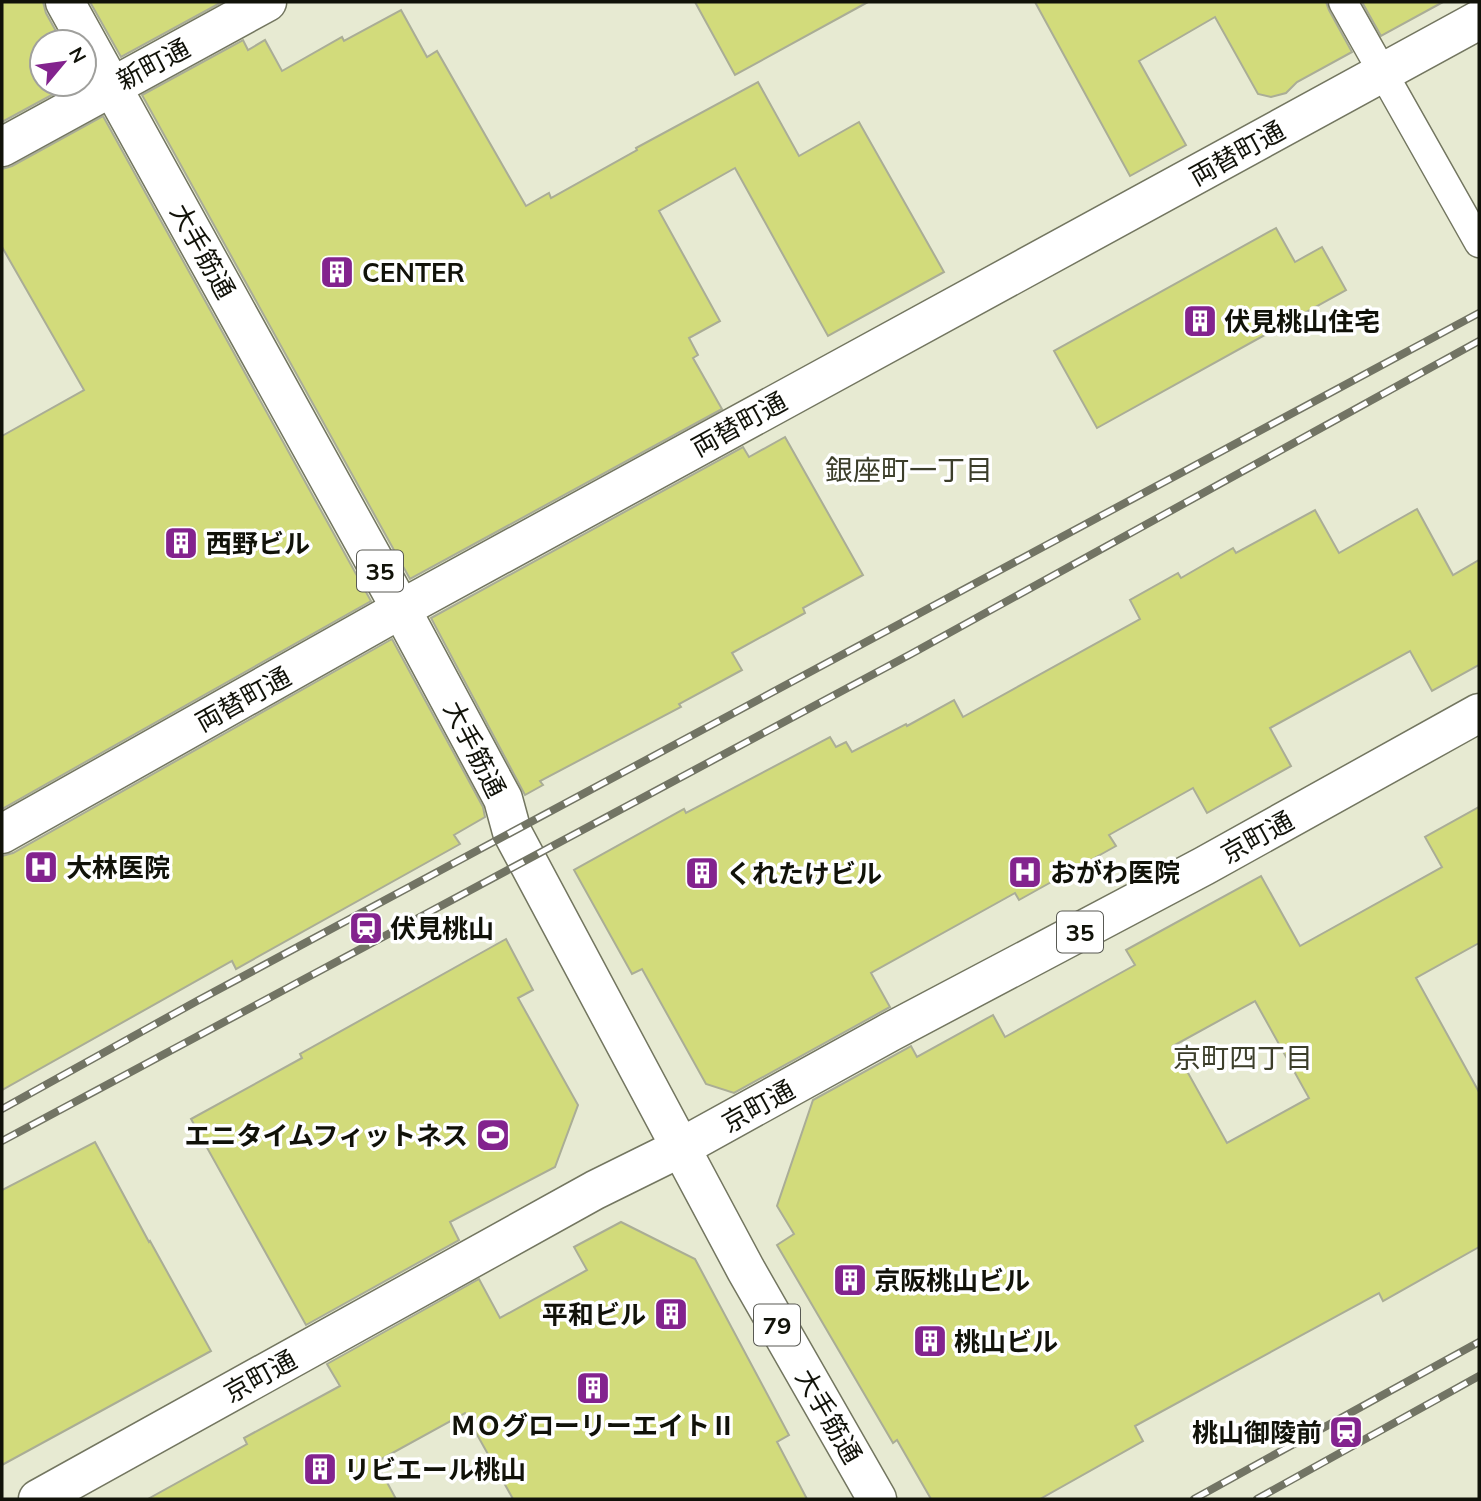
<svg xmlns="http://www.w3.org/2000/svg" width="1481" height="1501" font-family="Mulish,'Noto Sans JP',sans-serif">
	<rect width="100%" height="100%" fill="#e7ead2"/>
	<g fill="#d2db7b" stroke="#aaad96" stroke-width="2" fill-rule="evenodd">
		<polygon points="2,2 43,2 46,13 62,42 42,42 42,84 72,84 2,122"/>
		<polygon points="90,2 222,2 121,57"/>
		<polygon points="695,2 868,2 735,75"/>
		<polygon points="1035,2 1326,2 1329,10 1352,52 1297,82 1286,93 1271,97 1258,94 1215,17 1139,61 1186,145 1130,176"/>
		<polygon points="1362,2 1443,2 1381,36"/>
		<polygon points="401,10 427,57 437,51 526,206 549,193 551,198 637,150 636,148 758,82 799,156 859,122 944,272 828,336 735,168 659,211 720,321 689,338 698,355 693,358 722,409 410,579 142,95 243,40 248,50 265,40 282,71 342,37 344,41"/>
		<polygon points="103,116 371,601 2,809 2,436 84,390 2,247 2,169 12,166"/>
		<polygon points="1276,228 1295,262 1322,247 1346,290 1097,428 1054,351"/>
		<polygon points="785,437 863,575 803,608 805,613 732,653 742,670 679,704 681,707 540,781 543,785 525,795 431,618 743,447 749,457"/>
		<polygon points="1417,509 1453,575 1479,560 1479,665 1432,691 1410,651 1270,728 1291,766 1207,813 1193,788 1109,835 1116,846 1019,900 1015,893 871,973 890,1007 734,1093 706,1084 642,969 632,974 574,870 684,809 686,813 830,737 836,747 846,742 852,752 906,724 907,726 954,700 963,717 1140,619 1130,600 1178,573 1181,578 1233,548 1236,553 1315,510 1339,553"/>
		<polygon points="392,639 483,807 485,817 454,835 460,844 236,969 232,961 2,1090 2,856 13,853"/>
		<path d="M1479,807v136l-63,35 63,114v155l-96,54 -4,-8 -244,133 8,15 -103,58h-109l-34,-59 -4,3 -116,-198 17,-11 -17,-28 36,-106 98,-54 6,11 76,-42 12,22 130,-72 -9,-15 135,-74 39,70 142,-79 -17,-30zM1255,1001l54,97 -82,45 -54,-97z"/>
		<polygon points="506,939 533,990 518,998 578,1105 555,1167 450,1222 459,1240 306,1325 191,1119 302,1058 300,1054"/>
		<polygon points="95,1142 149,1242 150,1241 211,1351 2,1465 2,1190"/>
		<polygon points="621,1222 695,1259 789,1435 777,1442 807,1499 513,1499 465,1413 376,1462 396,1499 148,1499 247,1444 244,1438 340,1386 327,1364 479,1279 500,1318 587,1270 574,1247"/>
	</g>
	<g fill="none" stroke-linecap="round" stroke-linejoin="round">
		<g stroke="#737660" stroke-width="31">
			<polyline id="lane" points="1343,2 1479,243"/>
		</g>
		<g stroke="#737660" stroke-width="41">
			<g id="street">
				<polyline points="2,147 267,2"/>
				<polyline points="2,834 401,609 1479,20"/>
				<polyline points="38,1499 595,1190 680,1148"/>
			</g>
		</g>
		<g stroke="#737660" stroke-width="41">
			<g id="primary">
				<polyline points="65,2 401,609 503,799 512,832 746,1270 877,1499"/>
				<polyline points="680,1148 890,1032 1204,866 1479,713"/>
			</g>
		</g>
		<use href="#lane" stroke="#fff" stroke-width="28"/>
		<use href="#street" stroke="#fff" stroke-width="38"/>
		<use href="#primary" stroke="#fff" stroke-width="38"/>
		<g stroke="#727464" stroke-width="8">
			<g id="rail">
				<polyline points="2,1109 197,1001 1479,313"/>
				<polyline points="2,1141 911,654 1479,341"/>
				<polyline points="1194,1499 1479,1342"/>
				<polyline points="1257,1499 1479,1376"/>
			</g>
		</g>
		<use href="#rail" stroke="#fff" stroke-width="5" stroke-dasharray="16" stroke-linecap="butt"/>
	</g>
	<defs>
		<g id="building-square" transform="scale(1.75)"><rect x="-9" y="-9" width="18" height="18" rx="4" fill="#83238e" stroke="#fff"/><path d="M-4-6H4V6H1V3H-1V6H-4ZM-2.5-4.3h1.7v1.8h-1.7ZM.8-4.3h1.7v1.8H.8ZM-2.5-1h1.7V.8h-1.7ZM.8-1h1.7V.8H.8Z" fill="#fff"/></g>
		<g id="hospital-square" transform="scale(1.75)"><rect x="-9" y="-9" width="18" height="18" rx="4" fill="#83238e" stroke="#fff"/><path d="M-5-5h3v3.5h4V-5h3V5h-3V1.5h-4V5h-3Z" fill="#fff"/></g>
		<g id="station-square" transform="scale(1.75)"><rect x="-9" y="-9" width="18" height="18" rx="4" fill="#83238e" stroke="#fff"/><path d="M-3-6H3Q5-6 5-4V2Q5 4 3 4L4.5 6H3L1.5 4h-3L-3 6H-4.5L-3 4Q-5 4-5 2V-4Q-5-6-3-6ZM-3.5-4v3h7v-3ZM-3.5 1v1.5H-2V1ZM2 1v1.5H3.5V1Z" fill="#fff"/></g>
		<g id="stadium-square" transform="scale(1.75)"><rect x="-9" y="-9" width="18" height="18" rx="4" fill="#83238e" stroke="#fff"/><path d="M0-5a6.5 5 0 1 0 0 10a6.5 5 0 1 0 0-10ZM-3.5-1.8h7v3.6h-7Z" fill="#fff"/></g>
	</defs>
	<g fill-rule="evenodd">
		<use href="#building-square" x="337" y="272"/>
		<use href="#building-square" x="1200" y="321"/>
		<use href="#building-square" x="181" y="543"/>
		<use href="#hospital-square" x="41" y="867"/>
		<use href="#hospital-square" x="1025" y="872"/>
		<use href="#building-square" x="702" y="873"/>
		<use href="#station-square" x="366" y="928"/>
		<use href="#stadium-square" x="493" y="1135"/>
		<use href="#building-square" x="850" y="1280"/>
		<use href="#building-square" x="671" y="1314"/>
		<use href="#building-square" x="930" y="1341"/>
		<use href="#building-square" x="593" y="1388"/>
		<use href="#station-square" x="1346" y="1432"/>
		<use href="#building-square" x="320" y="1469"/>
	</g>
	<g text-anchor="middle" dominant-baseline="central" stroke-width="7" stroke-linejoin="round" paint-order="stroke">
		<g fill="#fff" stroke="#585953" stroke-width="2">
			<rect x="357" y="550.5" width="46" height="41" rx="5"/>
			<rect x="1057" y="911.5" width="46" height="41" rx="5"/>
			<rect x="754" y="1304.5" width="46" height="41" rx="5"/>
		</g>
		<g font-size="24" font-weight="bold" fill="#111209">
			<text x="380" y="571">35</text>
			<text x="1080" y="932">35</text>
			<text x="777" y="1325">79</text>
		</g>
		<g font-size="26" fill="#111209" stroke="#fff">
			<text transform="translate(153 64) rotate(-28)">新町通</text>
			<text transform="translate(1237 153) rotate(-29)">両替町通</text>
			<text transform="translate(203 251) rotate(61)">大手筋通</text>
			<text transform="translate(739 424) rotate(-29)">両替町通</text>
			<text transform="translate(243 699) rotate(-29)">両替町通</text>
			<text transform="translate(475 749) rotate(63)">大手筋通</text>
			<text transform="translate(1257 837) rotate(-29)">京町通</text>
			<text transform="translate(758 1106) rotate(-29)">京町通</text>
			<text transform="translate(260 1376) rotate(-29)">京町通</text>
			<text transform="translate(829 1416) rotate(60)">大手筋通</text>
		</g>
		<g font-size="26" font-weight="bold" fill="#111209" stroke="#fff" text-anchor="start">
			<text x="362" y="272">CENTER</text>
			<text x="1224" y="321">伏見桃山住宅</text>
			<text x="206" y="543">西野ビル</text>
			<text x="66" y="867">大林医院</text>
			<text x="1050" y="872">おがわ医院</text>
			<text x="726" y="873">くれたけビル</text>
			<text x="390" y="928">伏見桃山</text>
			<text x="468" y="1135" text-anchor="end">エニタイムフィットネス</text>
			<text x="874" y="1280">京阪桃山ビル</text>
			<text x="646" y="1314" text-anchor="end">平和ビル</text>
			<text x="954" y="1341">桃山ビル</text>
			<text x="593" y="1425" text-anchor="middle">ＭＯグローリーエイトⅡ</text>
			<text x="1322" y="1432" text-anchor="end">桃山御陵前</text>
			<text x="344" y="1469">リビエール桃山</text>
		</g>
		<g font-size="28" fill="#3c3e2a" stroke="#fff">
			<text x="909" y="469">銀座町一丁目</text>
			<text x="1243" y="1057">京町四丁目</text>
		</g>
	</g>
	<rect width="1481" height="1501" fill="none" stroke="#111209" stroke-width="7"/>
	<g transform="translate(63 63) rotate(61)"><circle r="33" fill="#ffffff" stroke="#a0a09d" stroke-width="2"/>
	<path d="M0-5L12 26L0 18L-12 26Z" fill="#83238e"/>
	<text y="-10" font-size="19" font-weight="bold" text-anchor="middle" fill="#111209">N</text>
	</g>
</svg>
